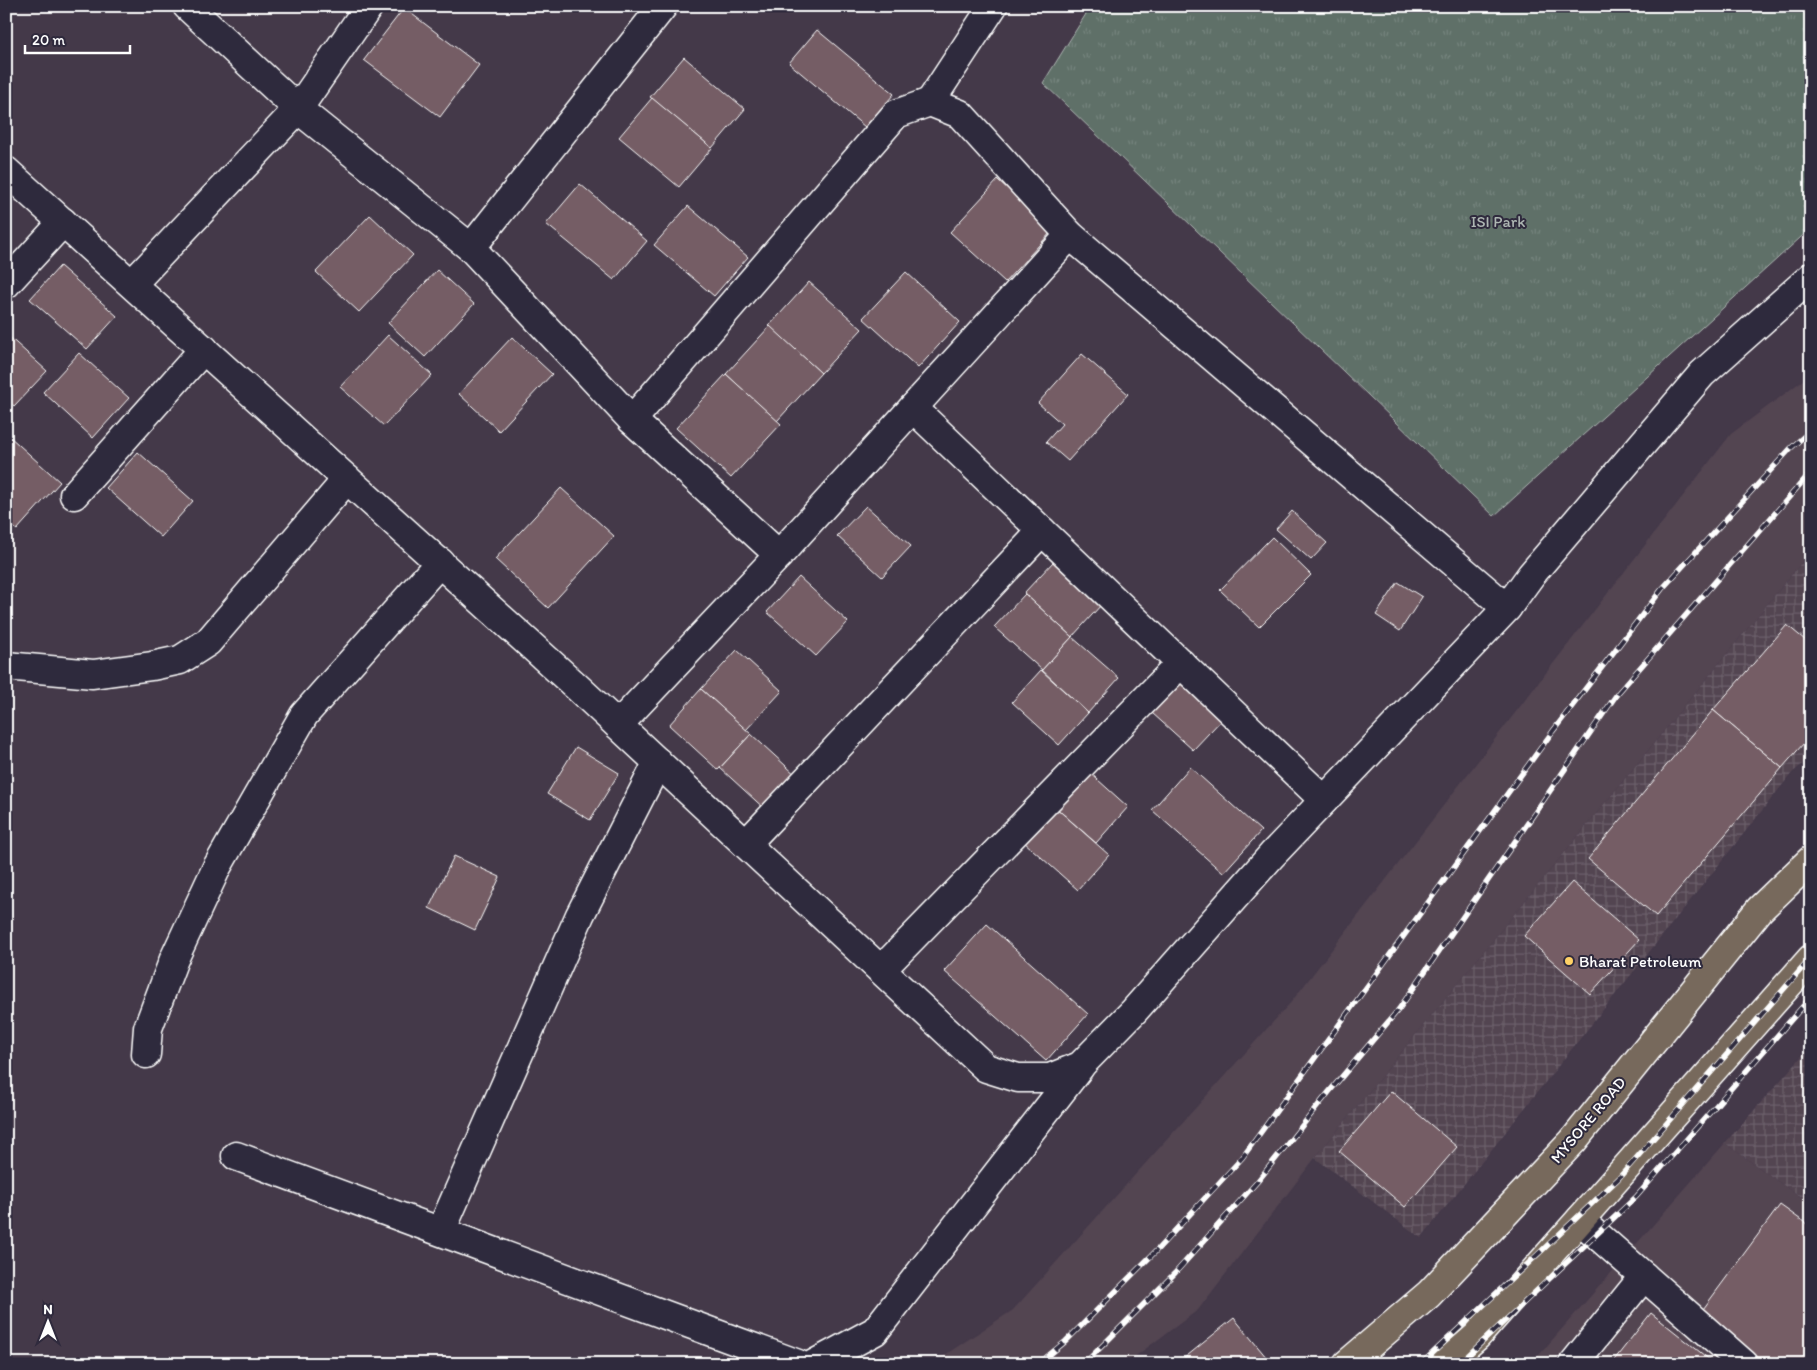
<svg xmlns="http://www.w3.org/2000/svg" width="1817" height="1370" font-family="Itim,sans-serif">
	<defs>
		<pattern id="industrial-grid" width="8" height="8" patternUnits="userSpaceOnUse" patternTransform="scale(1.25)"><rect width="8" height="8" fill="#524451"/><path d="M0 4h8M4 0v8" fill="none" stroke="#6c606b"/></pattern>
		<pattern id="park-tufts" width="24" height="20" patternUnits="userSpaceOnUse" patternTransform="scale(1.25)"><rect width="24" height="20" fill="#5e6f67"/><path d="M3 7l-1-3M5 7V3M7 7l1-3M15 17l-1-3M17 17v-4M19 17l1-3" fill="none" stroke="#76857e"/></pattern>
	</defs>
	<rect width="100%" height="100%" fill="#443949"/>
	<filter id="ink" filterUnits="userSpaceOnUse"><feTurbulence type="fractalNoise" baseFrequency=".02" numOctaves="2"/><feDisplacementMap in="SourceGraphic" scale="10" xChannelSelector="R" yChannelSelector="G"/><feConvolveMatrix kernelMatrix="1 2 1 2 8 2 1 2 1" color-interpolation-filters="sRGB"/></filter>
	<g filter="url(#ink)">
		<g fill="#524451">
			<polygon points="1811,374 1811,551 1315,1158 1198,1310 1125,1364 931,1364 1013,1310 1292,1001 1731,434"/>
			<polygon points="1725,1143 1811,1205 1811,1364 1531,1364"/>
		</g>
		<g fill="url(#industrial-grid)">
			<polygon points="1811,551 1811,757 1792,773 1421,1238 1315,1158"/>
			<polygon points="1811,1046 1811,1205 1725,1143"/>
		</g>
		<polygon fill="url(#park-tufts)" stroke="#aeb7b3" points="1091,6 1811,6 1811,228 1494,516 1043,83"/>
		<g fill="#745d65" stroke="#fff">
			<polygon points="404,8 479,65 440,117 364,60"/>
			<polygon points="817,30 894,94 865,127 789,63"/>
			<polygon points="684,57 745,109 712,148 650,97"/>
			<polygon points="652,98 712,148 679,187 619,137"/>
			<polygon points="998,180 1053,230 1005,282 950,232"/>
			<polygon points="580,184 647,241 614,280 546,224"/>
			<polygon points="688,206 748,257 714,296 654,245"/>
			<polygon points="370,215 413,255 359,312 316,272"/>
			<polygon points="60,266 117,316 87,349 30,299"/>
			<polygon points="437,270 474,304 425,357 388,323"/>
			<polygon points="906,272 960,322 918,368 863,318"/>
			<polygon points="809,282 862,329 821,373 769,326"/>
			<polygon points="770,326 821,373 777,421 726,374"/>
			<polygon points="6,334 47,371 14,406 6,399"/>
			<polygon points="388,335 432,375 384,426 340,387"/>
			<polygon points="512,337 552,374 499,431 459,394"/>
			<polygon points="79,353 129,398 93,438 43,392"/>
			<polygon points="1082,354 1128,394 1068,461 1046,442 1062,424 1038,403"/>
			<polygon points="726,374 781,424 731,478 676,428"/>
			<polygon points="9,436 60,482 17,530 6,521 6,439"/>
			<polygon points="138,452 193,501 161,537 106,488"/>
			<polygon points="561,488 614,536 548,608 495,559"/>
			<polygon points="866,506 911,546 882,577 837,536"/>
			<polygon points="1292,511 1327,543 1311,560 1276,529"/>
			<polygon points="1272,537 1311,575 1259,627 1220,590"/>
			<polygon points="1054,561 1102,604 1072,637 1024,593"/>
			<polygon points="799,577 848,622 816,656 767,612"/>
			<polygon points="1398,582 1422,597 1400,631 1376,615"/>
			<polygon points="1025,594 1072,637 1042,670 994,627"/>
			<polygon points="1787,625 1811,645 1811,735 1782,768 1713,710"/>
			<polygon points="1072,637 1119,678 1088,713 1042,670"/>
			<polygon points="737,650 782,691 746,730 701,689"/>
			<polygon points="1041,670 1088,713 1059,745 1012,702"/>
			<polygon points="1184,677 1226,715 1193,750 1152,713"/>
			<polygon points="701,689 751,734 718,770 669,725"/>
			<polygon points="1713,710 1782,768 1656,916 1588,859"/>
			<polygon points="751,734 798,777 767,811 720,768"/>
			<polygon points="576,747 619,773 590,820 547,794"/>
			<polygon points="1190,767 1261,831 1223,873 1152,810"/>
			<polygon points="1087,770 1128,807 1096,843 1054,806"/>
			<polygon points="1055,807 1109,855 1078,890 1023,841"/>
			<polygon points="454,856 500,877 475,930 429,908"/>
			<polygon points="1572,882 1639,940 1590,994 1524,936"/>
			<polygon points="987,924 1088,1014 1046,1061 944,971"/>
			<polygon points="1391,1091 1457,1147 1405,1207 1339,1151"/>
			<polygon points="1780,1205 1811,1227 1811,1364 1755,1364 1695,1320"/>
			<polygon points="1651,1313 1715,1364 1611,1364"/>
			<polygon points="1234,1318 1267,1358 1259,1364 1177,1364"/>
		</g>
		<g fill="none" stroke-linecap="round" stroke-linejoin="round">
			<g stroke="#fff" stroke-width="31">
				<g id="minor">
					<polyline points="187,6 298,109 471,248 632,420 779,555"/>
					<polyline points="930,102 993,6"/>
					<polyline points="6,171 577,687 986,1068 1018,1078 1050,1078 1080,1066 1134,1011 1272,855 1507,608 1531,575 1702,374 1811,277"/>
					<polyline points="471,248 663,6"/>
					<polyline points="6,284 63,222"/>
					<polyline points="132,284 298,109 369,6"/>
					<polyline points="913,408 1324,800"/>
					<polyline points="632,420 896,114 930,102 960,114 1070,235 1507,608"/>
					<polyline points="74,495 204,349"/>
					<polyline points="6,666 93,674 152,666 180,660 208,642 347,479"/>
					<polyline points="618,725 779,555 1070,235"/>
					<polyline points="746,844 1042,531"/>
					<polyline points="881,970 1181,663"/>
					<polyline points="146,1054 148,1028 174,959 217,867 304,715 440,562"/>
					<polyline points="236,1156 798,1364"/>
					<polyline points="1580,1220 1744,1364"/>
					<polyline points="441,1231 580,915 658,762"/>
					<polyline points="814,1364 875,1331 1080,1067"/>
					<polyline points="1573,1364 1644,1276"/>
				</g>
			</g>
			<g stroke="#fff" stroke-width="31">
				<g id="highway">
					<polyline points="1347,1364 1429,1294 1573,1141 1760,909 1811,860"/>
					<polyline points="1445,1364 1477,1336 1811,959"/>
				</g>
			</g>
			<use href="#minor" stroke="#2f2a3d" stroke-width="28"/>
			<use href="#highway" stroke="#77695c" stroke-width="28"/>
			<g stroke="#fff" stroke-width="5.5">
				<g id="rail">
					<polyline points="1038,1364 1066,1341 1156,1251 1242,1158 1553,731 1662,589 1791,448 1811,430"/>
					<polyline points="1084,1364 1175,1273 1257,1182 1329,1092 1399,1009 1617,694 1811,472"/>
					<polyline points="1421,1364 1618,1179 1811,958"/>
					<polyline points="1459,1364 1636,1197 1811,997"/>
				</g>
			</g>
			<use href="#rail" stroke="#2f2a3d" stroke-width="4" stroke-dasharray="11" stroke-linecap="butt"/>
		</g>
	</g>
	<circle fill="#ffd166" stroke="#2f2a3d" stroke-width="2" cx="1569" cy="961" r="5"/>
	<g text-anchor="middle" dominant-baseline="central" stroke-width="4" stroke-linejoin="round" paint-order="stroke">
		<g font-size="16" fill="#aeb7b3" stroke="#2f2a3d">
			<text x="1498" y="221">ISI Park</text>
		</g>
		<g font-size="16" fill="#fff" stroke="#2f2a3d" text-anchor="start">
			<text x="1579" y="961">Bharat Petroleum</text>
		</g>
		<g font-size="16" fill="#fff" stroke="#2f2a3d">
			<text transform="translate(1588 1120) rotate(-50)">MYSORE ROAD</text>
		</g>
	</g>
	<rect width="1817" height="1370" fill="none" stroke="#2f2a3d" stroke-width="25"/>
	<rect x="12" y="12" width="1792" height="1345" fill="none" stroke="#fff" stroke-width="2" filter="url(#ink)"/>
	<g transform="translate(48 1322)" stroke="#2f2a3d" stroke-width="4" paint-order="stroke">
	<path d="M0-4L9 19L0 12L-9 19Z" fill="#ffffff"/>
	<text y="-8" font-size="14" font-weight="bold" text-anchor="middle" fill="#ffffff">N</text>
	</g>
	<path d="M25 45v8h105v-8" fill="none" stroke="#ffffff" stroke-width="2.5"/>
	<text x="32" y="45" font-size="15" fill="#ffffff" stroke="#2f2a3d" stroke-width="4" paint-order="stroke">20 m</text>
</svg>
